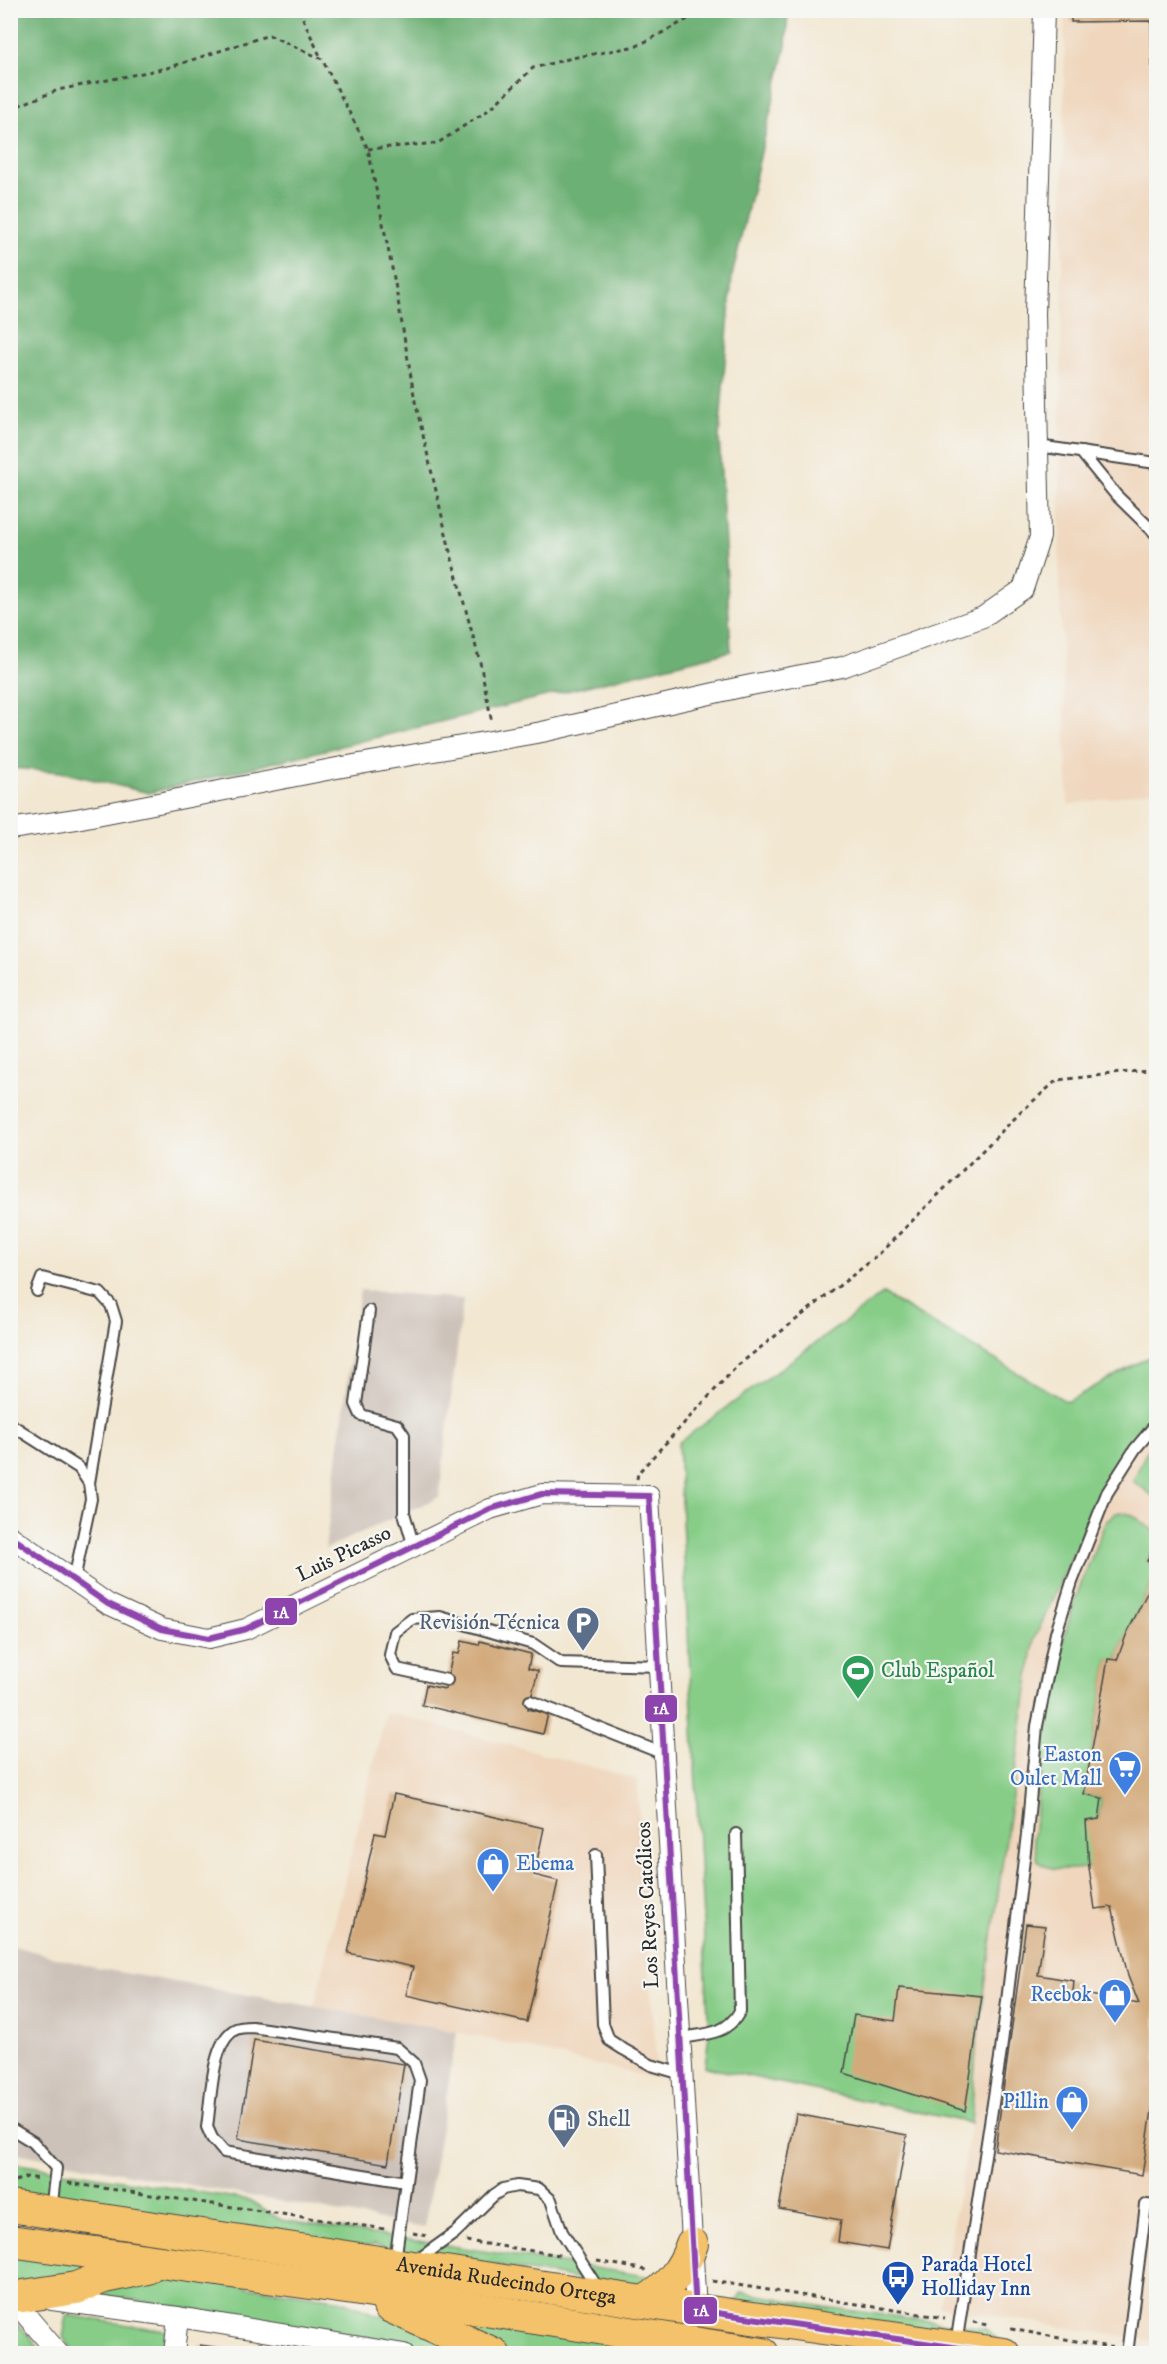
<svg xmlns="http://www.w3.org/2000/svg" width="1167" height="2364" font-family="'IM FELL DW Pica',serif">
	<rect width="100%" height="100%" fill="#f6f6f2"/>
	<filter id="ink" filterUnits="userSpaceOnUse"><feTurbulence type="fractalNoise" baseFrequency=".0167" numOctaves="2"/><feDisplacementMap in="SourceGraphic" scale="12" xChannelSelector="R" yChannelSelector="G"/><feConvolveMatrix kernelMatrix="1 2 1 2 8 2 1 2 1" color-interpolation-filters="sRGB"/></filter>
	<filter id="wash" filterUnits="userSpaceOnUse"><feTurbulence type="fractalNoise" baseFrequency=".008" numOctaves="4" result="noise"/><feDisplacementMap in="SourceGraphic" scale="24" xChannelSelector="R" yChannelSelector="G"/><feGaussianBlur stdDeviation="1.35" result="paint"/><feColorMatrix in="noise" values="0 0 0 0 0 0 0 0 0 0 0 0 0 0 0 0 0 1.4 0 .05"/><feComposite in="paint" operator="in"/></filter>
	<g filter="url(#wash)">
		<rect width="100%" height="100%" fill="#f2e7d1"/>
		<g fill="#efd6bc">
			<polygon points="1065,11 1156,11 1156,790 1068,805 1059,568"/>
			<polygon points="1156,1353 1156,2342 939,2307 971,2123 976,2050 1043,1579"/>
			<polygon points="386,1712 637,1779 657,2079 457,2032 314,2007"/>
		</g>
		<g fill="#cdc2b9">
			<polygon points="360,1290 463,1299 439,1497 325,1549"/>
			<polygon points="10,1945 96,1968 457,2032 424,2228 11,2152"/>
		</g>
		<g fill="#87cd88" stroke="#597c5a" stroke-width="1.5">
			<polygon points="883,1294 1067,1402 1156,1353 1156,1415 1108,1478 1034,1640 976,2050 971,2123 705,2067 709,2034 678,1443"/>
			<polygon points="1156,1439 1156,1498 1133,1481 1146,1453"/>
			<path d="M1120,1512l13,3 23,18v13l-9,15 9,5v9l-29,58 -10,27 -9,-1 -24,135 18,4 -13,70c-19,0 -36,6 -51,-7l-5,-22 10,-99 9,-60 22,-78 31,-79 9,-9z"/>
			<polygon points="11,2163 249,2200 281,2220 653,2277 643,2290 375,2245 355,2248 11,2197"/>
			<polygon points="11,2254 337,2299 377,2315 475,2330 490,2320 650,2347 644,2354 447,2353 68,2289 11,2284"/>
			<polygon points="742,2292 825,2307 984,2328 999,2341 735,2303"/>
			<polygon points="67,2315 167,2331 164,2353 77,2353 63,2338"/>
			<polygon points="11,2317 45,2353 11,2353"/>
		</g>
		<polygon fill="#6db074" stroke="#4c6e50" stroke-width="1.5" points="10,11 788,11 786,46 732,276 719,438 731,651 149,793 61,772 11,768"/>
		<g id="blocks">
			<g fill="#d3aa7c">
				<polygon points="1071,10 1156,10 1156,74 1152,74 1151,21 1071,22"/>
				<polygon points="1156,1546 1156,1566 1147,1561"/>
				<polygon points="1156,1575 1156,2085 1142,2175 995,2150 1026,1924 1045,1926 1038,1975 1074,1981 1073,1992 1139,2004 1128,1976 1112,1907 1095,1909 1089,1868 1086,1821 1099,1819 1102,1798 1084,1794 1108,1659 1117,1660 1127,1633"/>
				<polygon points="462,1641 479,1645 480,1641 531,1654 528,1668 538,1671 528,1709 548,1714 543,1734 422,1705 426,1685 445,1689 453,1653 459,1654"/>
				<polygon points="394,1794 544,1828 534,1875 558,1881 527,2022 406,1995 413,1967 348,1953 375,1833 385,1835"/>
				<polygon points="899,1988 982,1996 965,2111 844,2073 854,2015 895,2021"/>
				<polygon points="254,2040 404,2064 388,2164 238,2139"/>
				<polygon points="796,2114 907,2135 887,2250 838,2242 841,2220 779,2209"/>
				<polygon points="200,2345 244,2352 244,2354 198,2354"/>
			</g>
		</g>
	</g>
	<g filter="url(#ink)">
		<use href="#blocks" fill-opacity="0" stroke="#494744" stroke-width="1.5"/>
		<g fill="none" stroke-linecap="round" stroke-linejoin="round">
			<g stroke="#494744" stroke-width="14">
				<g id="lane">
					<polyline points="1038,446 1156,463"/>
					<polyline points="1081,452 1116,495 1156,534"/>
					<polyline points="37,1291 42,1278 100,1293 111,1305 116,1321 89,1483"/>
					<polyline points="369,1311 356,1404 361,1415 397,1425 404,1435 404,1513 414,1547"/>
					<polyline points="10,1424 79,1468 89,1483 91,1499 74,1580"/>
					<polyline points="447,1680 397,1669 390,1655 395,1632 412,1619 440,1617 533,1644 561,1663 659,1666"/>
					<polyline points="530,1701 664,1754"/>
					<polyline points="596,1855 603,2024 609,2040 623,2049 651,2065 682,2074"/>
					<path d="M680,2038c25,-4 47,-3 60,-27l-4,-177"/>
					<polyline points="10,2128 33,2142 56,2168 51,2211"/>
					<path d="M395,2261l25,-181 -6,-17 -17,-15 -145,-21c-5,0 -13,0 -18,3 -23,14 -23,72 -27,97l5,11 12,14 182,30"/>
					<polyline points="416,2261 455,2233 494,2195 503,2189 517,2186 539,2189 551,2200 562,2232 599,2290"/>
					<polyline points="956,2345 1001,2051 1027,1834 1037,1726 1056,1633 1072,1582 1107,1493 1135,1449 1156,1424"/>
					<polyline points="1127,2354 1146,2205 1156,2206"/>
				</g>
			</g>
			<g stroke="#494744" stroke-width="22">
				<g id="street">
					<polyline points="10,829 76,819 337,768 542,732 741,687 842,667 983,617 1023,589 1040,537 1035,314 1044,10"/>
					<polyline points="10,1536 108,1604 162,1629 209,1638 246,1629 490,1509 542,1494 649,1496 696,2310"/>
					<polyline points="23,2296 20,2308 59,2354"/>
					<polyline points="52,2300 178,2317 404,2354"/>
					<polyline points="174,2354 178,2317"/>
				</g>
			</g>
			<g stroke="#494744" stroke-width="34">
				<g id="primary">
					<path id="s1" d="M10,2206l686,104 308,44"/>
					<polyline points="10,2241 353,2289 763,2354"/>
					<polyline points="23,2296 76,2288 104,2277 147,2268"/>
					<path d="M644,2302c24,-14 39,-31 48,-58"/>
					<polyline points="389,2306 494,2354"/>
				</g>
			</g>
			<g stroke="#494744" stroke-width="3" stroke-dasharray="4.5 4.5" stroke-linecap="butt">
				<polyline points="299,10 321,58"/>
				<polyline points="10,109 58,90 167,68 269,35 322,59 368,149 395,283 415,401 452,559 480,662 492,723"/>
				<polyline points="368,149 438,143 490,109 533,68 572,58 637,46 705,10"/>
				<polyline points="637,1479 638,1473 737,1366 876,1257 1021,1112 1057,1080 1156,1069"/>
				<polyline points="15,2181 27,2177 41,2179"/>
				<polyline points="68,2183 385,2229"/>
				<polyline points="413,2233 427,2236"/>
				<polyline points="466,2241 560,2255"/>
				<polyline points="597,2261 646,2270"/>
				<polyline points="712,2281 945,2318"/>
				<polyline points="973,2322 987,2325"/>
				<polyline points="1011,2329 1114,2348"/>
			</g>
			<use href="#lane" stroke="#fff" stroke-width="10"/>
			<use href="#street" stroke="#fff" stroke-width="20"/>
			<use href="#primary" stroke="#f3c26a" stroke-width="32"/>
			<g stroke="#f6f6f2" stroke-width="10">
				<polyline id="bus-1" points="10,1536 108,1604 162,1629 209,1638 246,1629 490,1509 542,1494 649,1496 696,2310 1001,2354"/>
			</g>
			<use href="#bus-1" stroke="#8e44ad" stroke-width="6"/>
		</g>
	</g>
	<defs>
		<g id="parking-pin" transform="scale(1.725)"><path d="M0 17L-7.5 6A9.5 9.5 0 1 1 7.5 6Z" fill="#5c6f8a" stroke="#f6f6f2"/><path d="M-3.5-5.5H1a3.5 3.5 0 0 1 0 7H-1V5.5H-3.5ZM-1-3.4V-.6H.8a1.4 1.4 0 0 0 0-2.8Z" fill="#fff"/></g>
		<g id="stadium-pin" transform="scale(1.725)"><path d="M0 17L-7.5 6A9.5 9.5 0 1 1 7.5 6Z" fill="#2e9e5b" stroke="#f6f6f2"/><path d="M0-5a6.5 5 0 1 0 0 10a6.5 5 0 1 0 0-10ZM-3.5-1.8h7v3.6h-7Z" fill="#fff"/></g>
		<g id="supermarket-pin" transform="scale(1.725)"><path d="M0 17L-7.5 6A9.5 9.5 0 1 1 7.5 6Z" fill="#3f7fe0" stroke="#f6f6f2"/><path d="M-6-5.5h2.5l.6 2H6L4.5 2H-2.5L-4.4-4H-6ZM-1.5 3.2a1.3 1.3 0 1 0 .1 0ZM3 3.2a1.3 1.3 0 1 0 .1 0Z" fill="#fff"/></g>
		<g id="shop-pin" transform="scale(1.725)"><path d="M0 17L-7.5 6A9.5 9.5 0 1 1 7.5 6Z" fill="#3f7fe0" stroke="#f6f6f2"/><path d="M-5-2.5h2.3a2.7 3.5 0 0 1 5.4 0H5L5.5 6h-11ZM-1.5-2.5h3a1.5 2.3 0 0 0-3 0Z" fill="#fff"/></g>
		<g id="fuel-pin" transform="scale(1.725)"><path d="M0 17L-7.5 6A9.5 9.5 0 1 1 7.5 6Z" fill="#5c6f8a" stroke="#f6f6f2"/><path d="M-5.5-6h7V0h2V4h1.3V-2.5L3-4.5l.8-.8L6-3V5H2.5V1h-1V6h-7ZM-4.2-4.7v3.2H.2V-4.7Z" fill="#fff"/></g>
		<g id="bus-pin" transform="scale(1.725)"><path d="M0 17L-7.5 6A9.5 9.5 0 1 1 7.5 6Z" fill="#1a4fb4" stroke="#f6f6f2"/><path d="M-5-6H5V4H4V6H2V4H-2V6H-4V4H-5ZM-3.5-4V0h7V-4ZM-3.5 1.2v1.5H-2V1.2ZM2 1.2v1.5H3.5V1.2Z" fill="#fff"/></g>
	</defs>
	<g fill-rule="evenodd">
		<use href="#parking-pin" x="583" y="1623"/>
		<use href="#stadium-pin" x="858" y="1671"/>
		<use href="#supermarket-pin" x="1125" y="1767"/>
		<use href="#shop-pin" x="493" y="1864"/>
		<use href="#shop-pin" x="1115" y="1995"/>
		<use href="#shop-pin" x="1072" y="2102"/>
		<use href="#fuel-pin" x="564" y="2120"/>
		<use href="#bus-pin" x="898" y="2277"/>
	</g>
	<g text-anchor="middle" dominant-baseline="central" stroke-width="4.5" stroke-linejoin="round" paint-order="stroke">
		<g font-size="21" fill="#2b2b2b" stroke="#f6f6f2">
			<text transform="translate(344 1554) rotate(-26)">Luis Picasso</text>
			<text transform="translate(648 1905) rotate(-93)">Los Reyes Católicos</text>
			<text stroke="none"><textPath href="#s1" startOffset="502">Avenida Rudecindo Ortega</textPath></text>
		</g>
		<g font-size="21" fill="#4e5e75" stroke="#f6f6f2" text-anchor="end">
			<text x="560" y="1623">Revisión Técnica</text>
			<text x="587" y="2120" text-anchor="start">Shell</text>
		</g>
		<g font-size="21" fill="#27864d" stroke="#f6f6f2" text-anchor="start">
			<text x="881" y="1671">Club Español</text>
		</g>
		<g font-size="21" fill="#366cbe" stroke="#f6f6f2" text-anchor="end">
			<text x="1102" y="1755">Easton<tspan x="1102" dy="24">Oulet Mall</tspan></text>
			<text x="516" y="1864" text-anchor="start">Ebema</text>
			<text x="1092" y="1995">Reebok</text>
			<text x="1049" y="2102">Pillin</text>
		</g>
		<g font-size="21" fill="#164399" stroke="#f6f6f2" text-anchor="start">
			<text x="921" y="2265">Parada Hotel<tspan x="921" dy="24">Holliday Inn</tspan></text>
		</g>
	</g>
	<g stroke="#f6f6f2" stroke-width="2">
		<rect x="264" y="1597" width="34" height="29" rx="6" fill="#8e44ad"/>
		<rect x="644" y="1694" width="34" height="29" rx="6" fill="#8e44ad"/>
		<rect x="683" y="2296" width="35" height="29" rx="6" fill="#8e44ad"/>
	</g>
	<g font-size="16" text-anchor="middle" font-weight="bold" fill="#fff">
		<text x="281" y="1618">1A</text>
		<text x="661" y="1714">1A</text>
		<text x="701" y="2316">1A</text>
	</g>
	<rect width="1167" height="2364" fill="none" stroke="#f6f6f2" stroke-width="36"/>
</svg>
